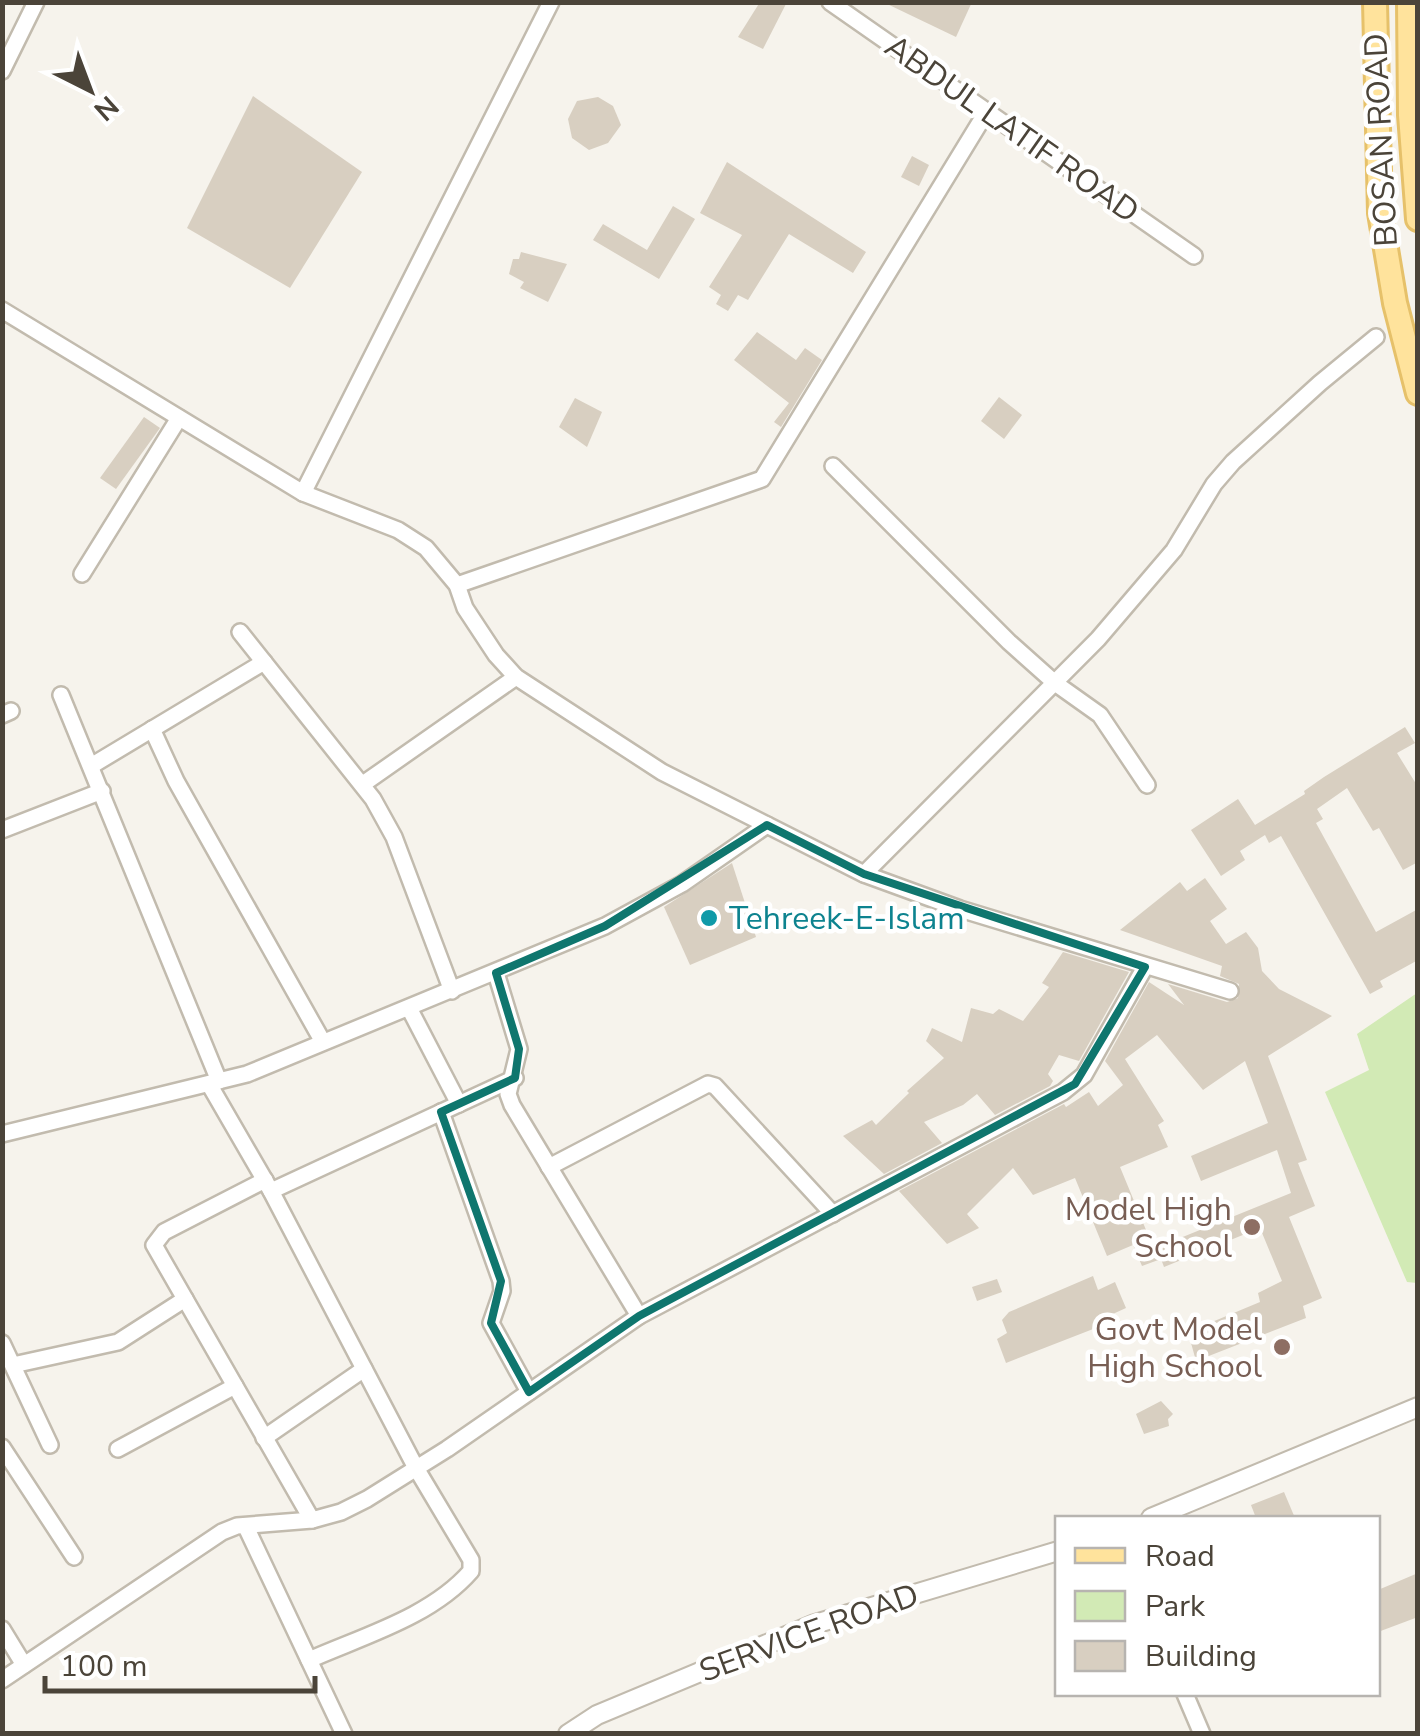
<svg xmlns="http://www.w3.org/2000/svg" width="1420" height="1736" font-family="'Nunito Sans',sans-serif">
	<rect width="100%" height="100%" fill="#f6f3ec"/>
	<polygon fill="#d2eab5" points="1417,993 1417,1283 1407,1282 1325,1092 1369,1070 1357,1034"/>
	<g fill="#d8cfc1" fill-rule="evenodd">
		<polygon points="760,2 787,2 763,49 738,37"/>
		<polygon points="883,2 972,2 956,37"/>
		<polygon points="253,96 362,172 290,288 187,228"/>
		<polygon points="598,97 613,106 621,125 608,143 589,150 572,138 568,119 577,101"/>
		<polygon points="912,156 929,165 919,186 901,177"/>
		<polygon points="727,162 866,252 853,273 789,234 748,300 738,295 728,311 716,304 721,295 709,287 742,235 700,213"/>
		<polygon points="673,206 695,219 659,279 593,240 603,224 647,250"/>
		<polygon points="521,252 567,264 548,302 520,288 524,282 509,274 513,259 519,259"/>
		<polygon points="757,332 796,360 805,348 822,360 781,427 774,422 789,403 734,360"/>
		<polygon points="999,397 1022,415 1004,439 981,421"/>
		<polygon points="575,398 602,412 587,447 559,427"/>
		<polygon points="144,417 160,428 116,489 100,478"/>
		<polygon points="1405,727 1415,743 1397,753 1418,787 1418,862 1403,870 1379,828 1373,831 1347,788 1317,809 1323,819 1316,823 1376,932 1418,909 1418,960 1380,981 1383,987 1370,994 1281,836 1269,843 1265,835 1240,851 1245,860 1221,876 1191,830 1238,799 1255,825 1305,794 1304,791 1324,777"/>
		<polygon points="732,863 756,937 690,965 664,907"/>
		<path d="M1205,878l22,31 -17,12 16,23 20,-12 12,16 4,23 17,18 53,27 -64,40 39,104 -9,3 17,43 -26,11 33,81 -19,8 3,12 -110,43 -8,-29 72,-30 -2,-9 24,-12 -22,-53 -96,39 -3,-8 -19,7 -9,-21 -26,11 -32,-78 -42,17 -20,-27 -46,46 12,14 -32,16 -48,-53 165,-87 2,3 23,-15 9,14 25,-21 -18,-24 44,-79 35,23 -16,-21 59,18 11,-4 1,-14 -19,-8 2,-10 -102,-36 60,-48 7,9zM1157,1035l46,55 42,-29 23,62 -77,33 10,25 76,-31 14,43 -133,54 -3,-7 -4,2 -31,-75 48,-20 -10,-22 6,-4 -39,-62z"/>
		<polygon points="1063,952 1129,972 1079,1061 1059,1055 1048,1074 1053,1081 1050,1086 995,1115 977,1094 963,1105 924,1122 942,1143 884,1174 843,1136 872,1120 876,1125 909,1093 907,1091 944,1058 926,1041 932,1028 962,1042 971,1008 993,1014 999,1009 1023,1021 1049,987 1042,983"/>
		<polygon points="1093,1276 1098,1290 1115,1282 1126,1308 1104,1318 1106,1324 1006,1363 997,1339 1007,1333 1002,1320 1009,1312"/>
		<polygon points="997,1279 1002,1292 977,1301 972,1287"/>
		<polygon points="1161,1401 1173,1414 1168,1419 1169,1426 1144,1434 1136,1414"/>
		<polygon points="1284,1492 1295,1518 1256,1518 1251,1505"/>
		<polygon points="1418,1573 1418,1617 1378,1632 1378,1590"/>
	</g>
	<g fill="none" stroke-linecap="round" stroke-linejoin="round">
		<g stroke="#c2bbae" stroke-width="20">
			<g id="minor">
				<polyline points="830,2 1194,256"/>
				<polyline points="2,71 36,2"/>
				<polyline points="2,310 303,493 398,530 426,548 457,585 465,608 496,655 516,677 662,772 864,874 960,909 1230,991"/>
				<polyline points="833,466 1009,642 1055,683 1100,715 1147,785"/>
				<polyline points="303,493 551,2"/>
				<polyline points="82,574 179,418"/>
				<polyline points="457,585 762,479 987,111"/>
				<polyline points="240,632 373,799 394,837 452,991"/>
				<polyline points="61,695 219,1081"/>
				<polyline points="2,715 11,711"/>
				<polyline points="152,729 176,781 323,1042"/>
				<polyline points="91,766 264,662"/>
				<polyline points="363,784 516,677"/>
				<polyline points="2,830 102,791"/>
				<polyline points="864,874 1098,639 1174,550 1214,484 1233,462 1320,383 1376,337"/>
				<polyline points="496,973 519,1049 508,1094 512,1105 639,1316"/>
				<polyline points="409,1008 459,1104"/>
				<path d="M209,1084l62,107 145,277 55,92v11c-40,46 -108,65 -162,89"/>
				<polyline points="441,1112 501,1281 502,1291 491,1323 529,1392"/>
				<polyline points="2,1134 247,1074 605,926 682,884 767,825"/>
				<polyline points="549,1167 708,1084 715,1086 833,1214"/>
				<polyline points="265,1180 164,1232 154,1245 312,1520"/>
				<polyline points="271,1191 515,1078"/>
				<polyline points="2,1343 50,1445"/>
				<polyline points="13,1365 118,1342 185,1299"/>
				<polyline points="264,1438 364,1369"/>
				<polyline points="2,1447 74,1557"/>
				<polyline points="118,1449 235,1386"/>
				<polyline points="246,1527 344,1734"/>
				<polyline points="2,1629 24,1665"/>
				<polyline points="2,1680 222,1532 237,1526 312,1520 341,1512 367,1499 447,1449 639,1316 1063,1092 1084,1075 1145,967"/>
				<polyline points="1185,1694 1202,1734"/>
			</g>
		</g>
		<g stroke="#c2bbae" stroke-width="22">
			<g id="tertiary">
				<polyline points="1151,1518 1418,1407"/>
				<polyline points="568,1734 597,1715 815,1624 1058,1551"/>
			</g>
		</g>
		<g stroke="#e6c16a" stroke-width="28">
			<g id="primary">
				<polyline points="1375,2 1380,213 1395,303 1418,393"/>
				<polyline points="1409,2 1410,115 1418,219"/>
			</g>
		</g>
		<use href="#minor" stroke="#fff" stroke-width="15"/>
		<use href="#tertiary" stroke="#fff" stroke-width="18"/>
		<use href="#primary" stroke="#ffe39c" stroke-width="22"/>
	</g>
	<path fill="none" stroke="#0f766e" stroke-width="8" stroke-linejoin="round" d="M767,825l97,49 281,93 -70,117 -436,232 -110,76 -38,-69 10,-42 -60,-169 74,-34 4,-29 -23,-76 109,-47z"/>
	<circle fill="#0f9aa8" stroke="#fff" stroke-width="4" cx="709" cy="918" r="10"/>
	<g fill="#8d6e63" stroke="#fff" stroke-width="4">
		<circle cx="1252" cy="1227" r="10"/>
		<circle cx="1282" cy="1347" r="10"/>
	</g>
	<g text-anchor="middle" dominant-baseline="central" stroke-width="9" stroke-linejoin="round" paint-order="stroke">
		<g font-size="32" fill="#4b4439" stroke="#fff">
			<text transform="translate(1012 129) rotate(35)">ABDUL LATIF ROAD</text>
			<text transform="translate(1381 140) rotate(-93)">BOSAN ROAD</text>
			<text transform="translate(809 1633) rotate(-20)">SERVICE ROAD</text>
		</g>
		<g font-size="32" fill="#0d838f" stroke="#fff" text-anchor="start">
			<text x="729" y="918">Tehreek-E-Islam</text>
		</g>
		<g font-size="32" fill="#785e54" stroke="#fff" text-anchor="end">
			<text x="1232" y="1209">Model High<tspan x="1232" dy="37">School</tspan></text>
			<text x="1262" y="1329">Govt Model<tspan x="1262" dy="37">High School</tspan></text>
		</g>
	</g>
	<rect width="1420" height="1736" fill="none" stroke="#4b4439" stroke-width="10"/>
	<rect x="1055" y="1516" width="325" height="180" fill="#ffffff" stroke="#b7b4b0" stroke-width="2.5"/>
	<rect x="1075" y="1548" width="50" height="15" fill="#ffe39c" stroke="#b7b4b0" stroke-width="2.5"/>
	<text x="1145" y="1566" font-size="30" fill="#4b4439">Road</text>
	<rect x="1075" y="1591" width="50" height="30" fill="#d2eab5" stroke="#b7b4b0" stroke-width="2.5"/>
	<text x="1145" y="1616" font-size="30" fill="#4b4439">Park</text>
	<rect x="1075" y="1641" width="50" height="30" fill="#d8cfc1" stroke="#b7b4b0" stroke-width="2.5"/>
	<text x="1145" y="1666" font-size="30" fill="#4b4439">Building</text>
	<g transform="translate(90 90) rotate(138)" stroke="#ffffff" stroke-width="8" paint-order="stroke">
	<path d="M0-8L18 38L0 25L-18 38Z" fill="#4b4439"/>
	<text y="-15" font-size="28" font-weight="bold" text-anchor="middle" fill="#4b4439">N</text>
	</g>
	<path d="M45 1676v15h270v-15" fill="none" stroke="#4b4439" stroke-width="5"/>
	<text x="60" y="1676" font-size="30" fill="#4b4439" stroke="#ffffff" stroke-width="8" paint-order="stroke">100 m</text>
</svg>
